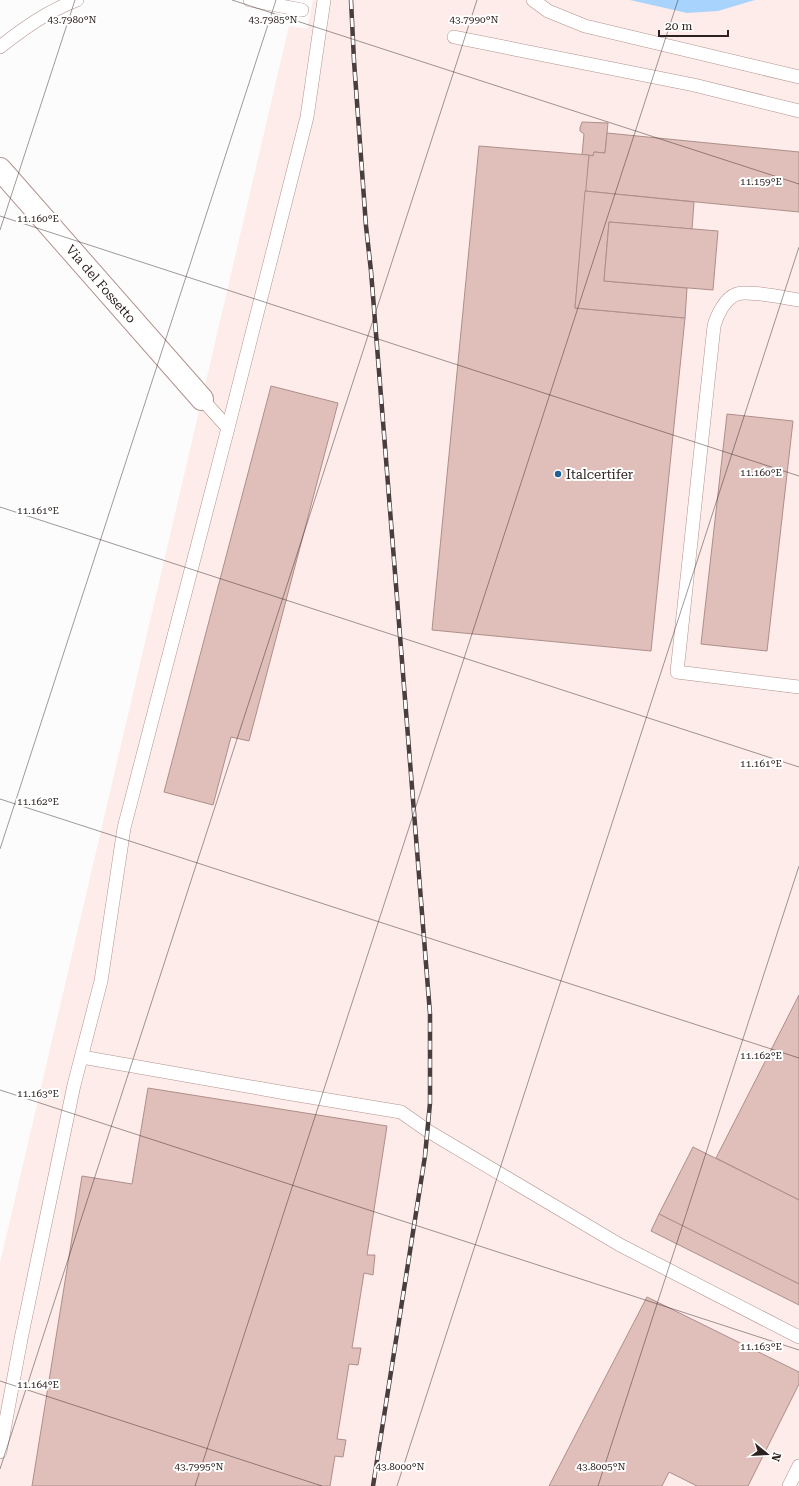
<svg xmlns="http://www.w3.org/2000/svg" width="799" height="1486" font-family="'Roboto Serif',serif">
	<rect width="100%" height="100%" fill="#fcfcfc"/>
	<polygon fill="#fdece9" points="313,0 799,0 799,1486 0,1486 0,1263 289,26 307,29"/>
	<polygon fill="#a7d3fc" points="630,0 755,0 718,11 687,13"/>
	<g fill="#e0bfba" stroke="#ae8e8a">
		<polygon points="582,122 608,123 605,153 594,152 593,156 582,155 584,134 580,131 580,128"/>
		<polygon points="607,133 799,152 799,212 585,191 589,155 593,156 594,152 605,153"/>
		<polygon points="479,146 589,155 575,308 685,318 651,651 432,630"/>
		<polygon points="585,191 694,202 692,229 609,222 604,281 687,288 685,318 575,308"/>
		<polygon points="609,222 718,231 713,290 604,281"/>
		<polygon points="271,386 338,403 249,741 231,737 213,805 164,792"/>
		<polygon points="727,414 793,421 767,651 701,644"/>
		<polygon points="799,995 799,1200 716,1158"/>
		<polygon points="148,1088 387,1126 367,1255 375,1255 373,1275 364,1273 352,1348 361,1348 358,1365 349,1364 337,1439 346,1440 343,1457 335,1456 330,1486 32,1486 82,1176 132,1184"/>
		<polygon points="693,1147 799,1200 799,1284 659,1214"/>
		<polygon points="659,1214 799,1284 799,1305 651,1231"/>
		<polygon points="647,1297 799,1372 799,1384 748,1486 697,1486 669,1472 662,1486 549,1486"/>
	</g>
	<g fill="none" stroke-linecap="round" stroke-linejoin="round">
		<g stroke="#b2928e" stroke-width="14">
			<g id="lane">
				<polyline points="250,0 302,10"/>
				<polyline points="533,0 548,11 585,26 799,77"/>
				<polyline points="454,37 694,85 799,111"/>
				<path d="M0,47c24,-19 48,-36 77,-47"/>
				<path d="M799,300c-14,-2 -50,-10 -62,-6 -12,4 -20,21 -23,32l-37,346 122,15"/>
				<polyline points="202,399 228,428"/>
				<polyline points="82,1057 280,1092 401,1112 428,1131 620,1245 799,1337"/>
				<polyline points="0,1452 21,1339 74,1085 101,981 124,828 228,428 307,117 324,0"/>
				<polyline points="789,1486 799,1466"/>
			</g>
		</g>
		<g stroke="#b2928e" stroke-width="24">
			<polyline id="street" points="0,169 202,399"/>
		</g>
		<use href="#lane" stroke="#fff" stroke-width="13"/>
		<use href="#street" stroke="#fff" stroke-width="22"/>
		<g stroke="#493e3d" stroke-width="4.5">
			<polyline id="rail" points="351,0 354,61 366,226 371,271 384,434 430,1014 430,1103 425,1156 373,1486"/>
		</g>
		<use href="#rail" stroke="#fff" stroke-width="3" stroke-dasharray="9" stroke-linecap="butt"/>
	</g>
	<path fill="none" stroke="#2e2220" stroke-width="1" stroke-opacity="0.45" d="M232,0l567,184M0,216l799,260M0,230l75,-230M0,507l799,260M0,799l799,259M0,849l276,-849M0,1090l799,260M0,1381l322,105M0,1469l477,-1469M195,1486l483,-1486M397,1486l402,-1239M598,1486l201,-620"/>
	<circle fill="#1f6196" stroke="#fff" stroke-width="1.5" cx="558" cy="474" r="4"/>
	<g text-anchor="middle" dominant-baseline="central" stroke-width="4" stroke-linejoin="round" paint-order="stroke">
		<g font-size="13" fill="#2e2220" stroke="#fff">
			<text transform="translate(101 284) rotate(49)">Via del Fossetto</text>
		</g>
		<g font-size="13" fill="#2e2220" stroke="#fff" text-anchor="start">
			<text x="566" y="474">Italcertifer</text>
		</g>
	</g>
	<g font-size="10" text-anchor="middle" fill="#2e2220" stroke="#fff" stroke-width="4" stroke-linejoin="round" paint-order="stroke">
		<text x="72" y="23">43.7980°N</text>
		<text x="273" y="23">43.7985°N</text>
		<text x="474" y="23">43.7990°N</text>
		<text x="761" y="185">11.159°E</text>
		<text x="38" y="222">11.160°E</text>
		<text x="761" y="476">11.160°E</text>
		<text x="38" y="514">11.161°E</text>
		<text x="761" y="767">11.161°E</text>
		<text x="38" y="805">11.162°E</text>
		<text x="761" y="1059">11.162°E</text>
		<text x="38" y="1097">11.163°E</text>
		<text x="761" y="1350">11.163°E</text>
		<text x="38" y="1388">11.164°E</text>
		<text x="199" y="1470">43.7995°N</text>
		<text x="400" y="1470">43.8000°N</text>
		<text x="601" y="1470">43.8005°N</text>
	</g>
	<g transform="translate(767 1454) rotate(108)" stroke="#ffffff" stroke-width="3" paint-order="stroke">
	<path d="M0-3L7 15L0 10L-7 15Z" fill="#2e2220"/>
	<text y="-6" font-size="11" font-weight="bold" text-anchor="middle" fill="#2e2220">N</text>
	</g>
	<path d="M659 30v6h69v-6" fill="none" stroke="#2e2220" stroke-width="2"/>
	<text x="665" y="30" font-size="12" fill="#2e2220" stroke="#ffffff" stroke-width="3" paint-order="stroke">20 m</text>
</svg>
